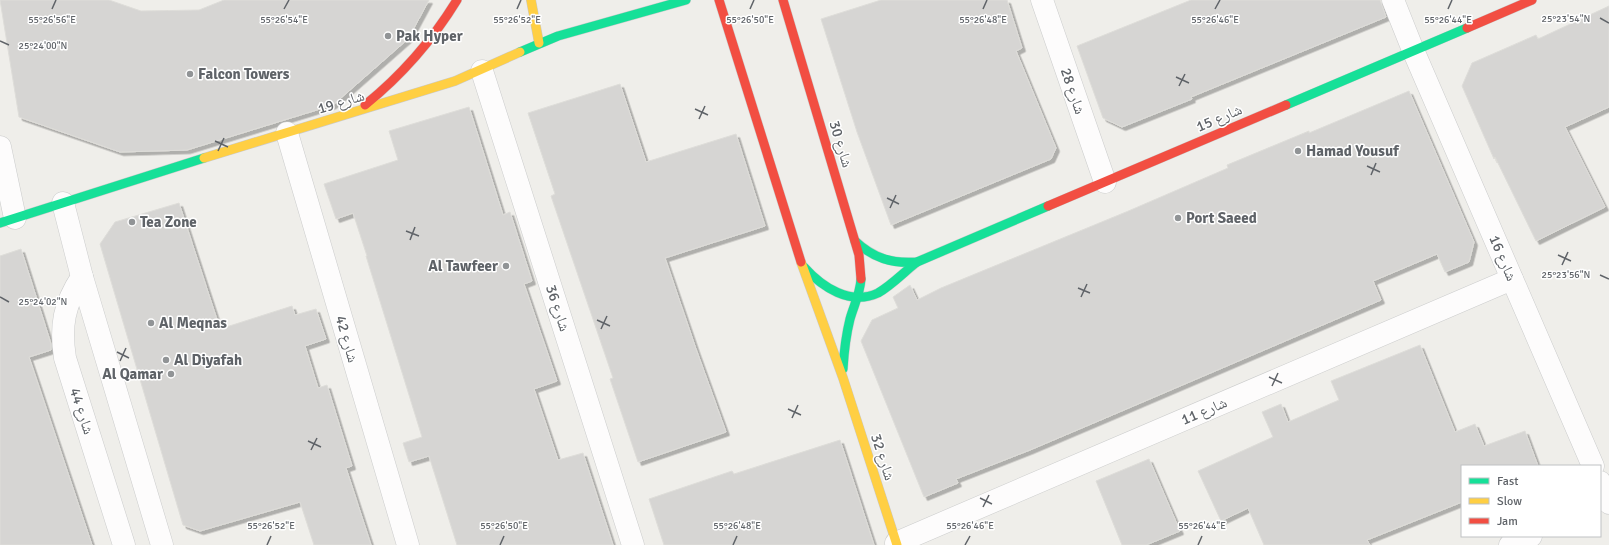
<svg xmlns="http://www.w3.org/2000/svg" width="1609" height="545" font-family="Signika,'Noto Naskh Arabic',sans-serif">
	<defs>
		<filter id="shadow"><feDropShadow dx="3.5" dy="3.5" stdDeviation="0" flood-color="#0004"/></filter>
	</defs>
	<rect width="100%" height="100%" fill="#efeeea"/>
	<g fill="#d6d5d3" stroke="#deddd9" filter="url(#shadow)">
		<polygon points="0,0 109,0 141,11 199,10 224,0 429,0 408,39 333,105 187,150 120,152 19,117"/>
		<polygon points="881,0 1007,0 1022,48 1016,51 1056,148 1051,159 891,225 857,132 821,19"/>
		<polygon points="1191,0 1380,0 1386,17 1191,97 1192,99 1122,127 1103,118 1077,46"/>
		<polygon points="1609,6 1609,107 1565,127 1605,207 1536,241 1495,157 1494,159 1462,86 1472,63 1536,35 1538,39"/>
		<polygon points="620,84 646,162 736,134 765,226 665,258 696,349 726,432 638,462 610,379 613,378 551,196 555,194 528,113"/>
		<polygon points="1409,91 1474,242 1469,262 1445,272 1437,254 1373,281 1381,300 1110,416 1030,450 956,479 958,483 924,497 861,341 872,320 898,308 893,297 910,285 917,300 941,288 1126,212 1228,168 1227,165 1309,131 1309,133"/>
		<polygon points="469,107 503,215 510,212 532,281 524,284 557,381 534,389 558,460 583,453 613,545 457,545 429,456 409,462 403,443 422,437 366,256 367,256 353,213 336,219 324,184 398,160 389,131"/>
		<polygon points="179,203 220,329 292,306 295,315 316,309 326,339 305,346 318,388 327,385 352,466 346,468 371,545 314,545 300,502 200,531 183,525 100,244 115,222"/>
		<polygon points="21,249 51,344 51,350 29,357 92,545 0,545 0,256"/>
		<polygon points="1420,345 1455,432 1475,424 1484,446 1525,431 1538,466 1462,466 1462,502 1367,540 1370,545 1264,545 1248,508 1221,521 1198,471 1273,437 1262,412 1281,404 1288,422 1339,400 1331,381"/>
		<polygon points="840,440 874,545 664,545 649,499 732,471 734,474"/>
		<polygon points="1149,459 1180,531 1146,545 1122,545 1096,481"/>
	</g>
	<g fill="none" stroke-linecap="round" stroke-linejoin="round">
		<g stroke="#cbcccc" stroke-width="23">
			<g id="street">
				<polyline points="1042,0 1105,182"/>
				<polyline points="1393,0 1413,50 1593,466"/>
				<polyline points="482,71 633,545"/>
				<polyline points="287,133 408,545"/>
				<polyline points="0,147 15,218"/>
				<polyline points="63,203 82,277 162,545"/>
				<path d="M82,277c-18,27 -22,49 -17,81l59,187"/>
				<polyline points="1600,482 1609,503"/>
				<polyline points="896,543 1512,279"/>
				<polyline points="1510,545 1531,536"/>
			</g>
		</g>
		<g stroke="#cacacb" stroke-width="10">
			<g id="fast">
				<polyline points="520,52 558,36 686,0"/>
				<polyline points="1286,105 1467,28"/>
				<polyline points="0,223 204,158"/>
				<path d="M855,241c18,17 37,23 62,21l131,-56"/>
				<path d="M804,267c18,20 46,39 74,26 14,-8 26,-21 39,-31"/>
				<path d="M843,369c1,-17 3,-34 7,-50 4,-14 10,-25 11,-40"/>
			</g>
		</g>
		<g stroke="#cacacb" stroke-width="10">
			<g id="slow">
				<polyline points="531,0 539,43"/>
				<polyline points="204,158 455,81 520,52"/>
				<polyline points="801,262 843,378 897,545"/>
			</g>
		</g>
		<g stroke="#cacacb" stroke-width="10">
			<g id="jam">
				<polyline points="719,0 801,262"/>
				<polyline points="783,0 859,255 861,279"/>
				<polyline points="1467,28 1532,0"/>
				<path d="M365,105c37,-30 67,-64 92,-105"/>
				<polyline points="1048,206 1286,105"/>
			</g>
		</g>
		<use href="#street" stroke="#fdfcfc" stroke-width="22"/>
		<use href="#fast" stroke="#16e098" stroke-width="9"/>
		<use href="#slow" stroke="#ffcf43" stroke-width="9"/>
		<use href="#jam" stroke="#f24e42" stroke-width="9"/>
	</g>
	<path fill="none" stroke="#5f6368" stroke-width="1.5" d="M52,9l4,-9M284,9l5,-9M517,9l4,-9M750,9l4,-9M983,9l4,-9M1215,9l5,-9M1448,9l4,-9M1600,18l9,5M0,41l9,4M1176,77l13,6M1179,86l6,-12M695,109l13,6M699,119l6,-13M215,141l13,6M218,151l6,-13M1367,166l13,6M1371,175l5,-12M887,198l12,6M890,208l6,-13M406,231l13,5M410,240l5,-13M1558,255l13,6M1562,265l6,-13M1600,275l9,4M1078,288l12,5M0,297l9,5M1081,297l6,-13M597,320l13,6M601,329l6,-13M117,352l12,6M120,361l6,-13M1269,377l13,6M1272,386l6,-13M788,409l13,6M792,418l6,-13M308,441l13,6M311,450l6,-12M980,498l12,6M983,507l6,-12M267,545l4,-9M500,545l4,-9M733,545l4,-9M965,545l5,-9M1198,545l4,-9"/>
	<g fill="#919496" stroke="#fff" stroke-width="1.5">
		<circle cx="388" cy="36" r="4"/>
		<circle cx="190" cy="74" r="4"/>
		<circle cx="1298" cy="151" r="4"/>
		<circle cx="1178" cy="218" r="4"/>
		<circle cx="132" cy="222" r="4"/>
		<circle cx="506" cy="266" r="4"/>
		<circle cx="151" cy="323" r="4"/>
		<circle cx="166" cy="360" r="4"/>
		<circle cx="171" cy="374" r="4"/>
	</g>
	<g text-anchor="middle" dominant-baseline="central" stroke-width="3" stroke-linejoin="round" paint-order="stroke">
		<g font-size="15" font-weight="bold" fill="#5f6368" stroke="#fff" text-anchor="start">
			<text x="396" y="36">Pak Hyper</text>
			<text x="198" y="74">Falcon Towers</text>
			<text x="1306" y="151">Hamad Yousuf</text>
			<text x="1186" y="218">Port Saeed</text>
			<text x="140" y="222">Tea Zone</text>
			<text x="498" y="266" text-anchor="end">Al Tawfeer</text>
			<text x="159" y="323">Al Meqnas</text>
			<text x="174" y="360">Al Diyafah</text>
			<text x="163" y="374" text-anchor="end">Al Qamar</text>
		</g>
		<g font-size="15" fill="#5f6368" stroke="#fff">
			<text transform="translate(1073 91) rotate(71)">شارع 28</text>
			<text transform="translate(341 102) rotate(-17)">شارع 19</text>
			<text transform="translate(1219 118) rotate(-23)">شارع 15</text>
			<text transform="translate(841 144) rotate(73)">شارع 30</text>
			<text transform="translate(1503 258) rotate(67)">شارع 16</text>
			<text transform="translate(558 308) rotate(72)">شارع 36</text>
			<text transform="translate(347 339) rotate(74)">شارع 42</text>
			<text transform="translate(82 411) rotate(72)">شارع 44</text>
			<text transform="translate(1204 411) rotate(-23)">شارع 11</text>
			<text transform="translate(883 457) rotate(72)">شارع 32</text>
		</g>
	</g>
	<g font-size="10" text-anchor="middle" fill="#5f6368" stroke="#fff" stroke-width="3" stroke-linejoin="round" paint-order="stroke">
		<text x="1566" y="22">25°23'54"N</text>
		<text x="52" y="23">55°26'56"E</text>
		<text x="284" y="23">55°26'54"E</text>
		<text x="517" y="23">55°26'52"E</text>
		<text x="750" y="23">55°26'50"E</text>
		<text x="983" y="23">55°26'48"E</text>
		<text x="1215" y="23">55°26'46"E</text>
		<text x="1448" y="23">55°26'44"E</text>
		<text x="43" y="49">25°24'00"N</text>
		<text x="1566" y="278">25°23'56"N</text>
		<text x="43" y="305">25°24'02"N</text>
		<text x="271" y="529">55°26'52"E</text>
		<text x="504" y="529">55°26'50"E</text>
		<text x="737" y="529">55°26'48"E</text>
		<text x="970" y="529">55°26'46"E</text>
		<text x="1202" y="529">55°26'44"E</text>
	</g>
	<rect x="1461" y="465" width="140" height="72" fill="#ffffff" stroke="#bfc1c3"/>
	<rect x="1469" y="478" width="20" height="6" fill="#16e098" stroke="#bfc1c3"/>
	<text x="1497" y="485" font-size="12" fill="#5f6368">Fast</text>
	<rect x="1469" y="498" width="20" height="6" fill="#ffcf43" stroke="#bfc1c3"/>
	<text x="1497" y="505" font-size="12" fill="#5f6368">Slow</text>
	<rect x="1469" y="518" width="20" height="6" fill="#f24e42" stroke="#bfc1c3"/>
	<text x="1497" y="525" font-size="12" fill="#5f6368">Jam</text>
</svg>
